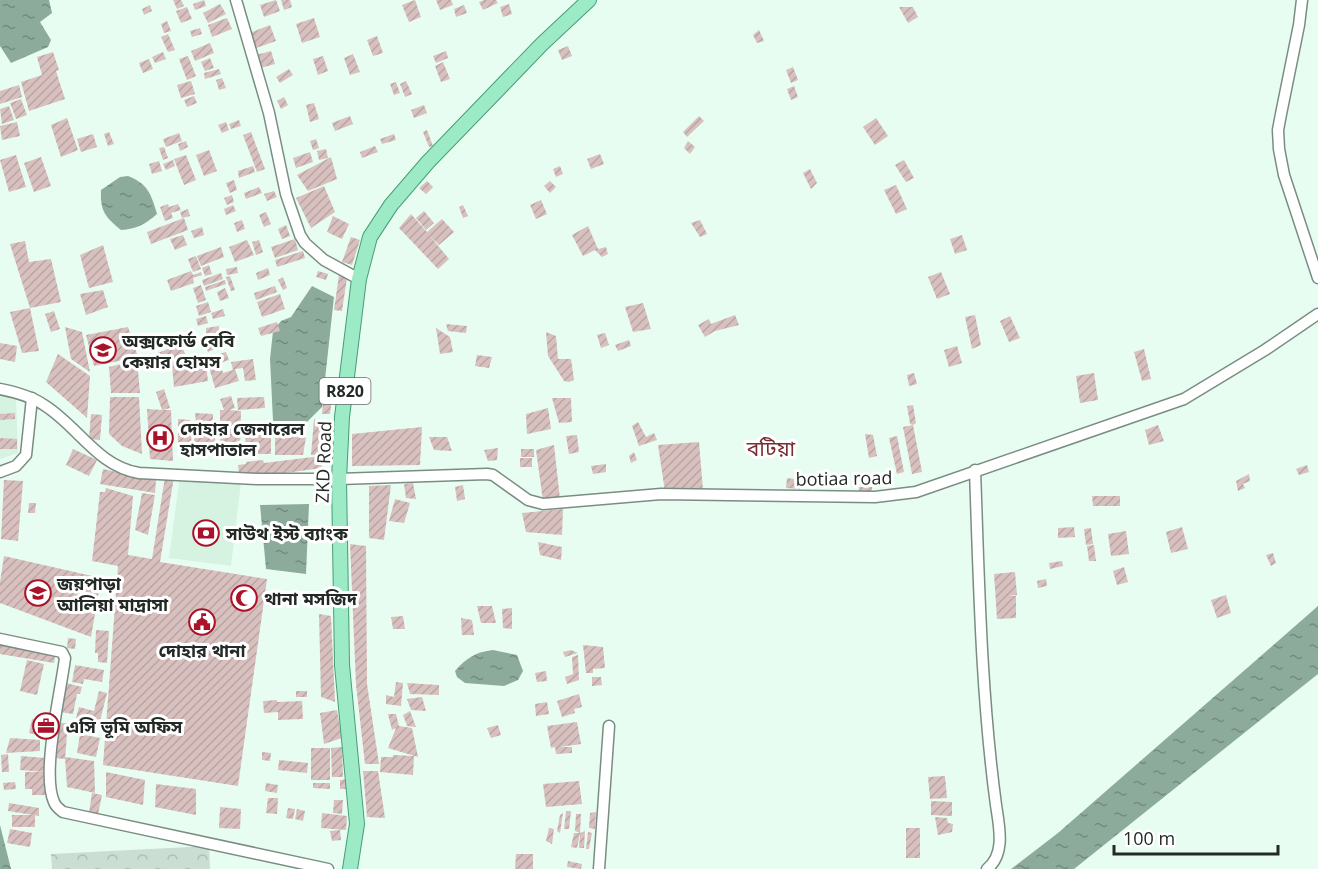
<svg xmlns="http://www.w3.org/2000/svg" width="1318" height="869" font-family="'Open Sans','Noto Sans Bengali',sans-serif">
	<defs>
		<pattern id="park-crowns" width="20" height="18" patternUnits="userSpaceOnUse" patternTransform="scale(1.5)"><rect width="20" height="18" fill="#cbded4"/><path d="M2 6a3 3 0 1 1 6 0M12 15a3 3 0 1 1 6 0" fill="none" stroke="#aebfb6"/></pattern>
		<pattern id="water-ripples" width="26" height="14" patternUnits="userSpaceOnUse" patternTransform="scale(1.5)"><rect width="26" height="14" fill="#8dab9a"/><path d="M2 4q2-2 4 0t4 0M15 11q2-2 4 0t4 0" fill="none" stroke="#738b7d"/></pattern>
		<pattern id="building-hatch" width="6" height="6" patternUnits="userSpaceOnUse" patternTransform="scale(1.5)"><rect width="6" height="6" fill="#d8c0bf"/><path d="M-1 1l2-2M0 6l6-6M5 7l2-2" fill="none" stroke="#b9a5a4"/></pattern>
	</defs>
	<rect width="100%" height="100%" fill="#e8fdf1"/>
	<g fill="#d6f3e2">
		<polygon points="0,391 16,395 18,453 0,459"/>
		<polygon points="180,475 241,483 231,566 169,558"/>
	</g>
	<polygon fill="url(#park-crowns)" points="209,846 210,869 52,869 51,854"/>
	<g fill="url(#water-ripples)">
		<polygon points="0,0 49,0 52,13 40,22 51,40 48,47 11,63 0,46"/>
		<path d="M128,176c20,8 23,18 29,38 -11,10 -21,15 -36,16 -16,-13 -21,-19 -20,-40l19,-13z"/>
		<polygon points="312,286 334,297 322,407 304,425 273,421 270,359 273,331 281,321 291,317"/>
		<polygon points="309,504 306,574 266,569 260,505"/>
		<polygon points="1318,606 1318,674 1074,869 1011,869 1058,833"/>
		<path d="M493,650l24,5 6,16 -5,9 -14,6 -39,-3 -8,-6 -2,-6c11,-13 21,-19 38,-21z"/>
		<polygon points="0,825 11,869 0,869"/>
	</g>
	<g fill="url(#building-hatch)">
		<polygon points="173,0 181,0 184,6 177,9"/>
		<polygon points="204,0 206,6 195,10 193,4"/>
		<polygon points="276,0 280,11 264,17 260,5"/>
		<polygon points="281,0 290,0 292,7 284,10"/>
		<polygon points="415,0 421,17 409,22 402,5"/>
		<polygon points="436,0 451,0 453,5 440,10"/>
		<polygon points="484,0 496,0 498,3 483,10 479,2"/>
		<polygon points="220,4 226,14 208,23 203,13"/>
		<polygon points="509,4 512,14 503,17 500,7"/>
		<polygon points="150,5 152,11 144,15 142,9"/>
		<polygon points="464,5 467,13 456,17 454,9"/>
		<polygon points="187,7 192,19 181,23 176,11"/>
		<polygon points="899,7 913,7 918,17 908,23"/>
		<polygon points="227,18 232,29 212,37 208,25"/>
		<polygon points="314,18 320,37 302,43 296,24"/>
		<polygon points="167,21 171,31 164,33 161,24"/>
		<polygon points="270,25 276,41 253,49 247,34"/>
		<polygon points="200,28 202,34 192,37 190,31"/>
		<polygon points="759,30 764,41 757,43 753,35"/>
		<polygon points="168,34 175,50 168,52 161,37"/>
		<polygon points="377,36 383,53 373,56 367,40"/>
		<polygon points="210,43 214,53 195,61 191,51"/>
		<polygon points="568,46 572,56 562,60 558,50"/>
		<polygon points="271,51 275,64 260,68 256,55"/>
		<polygon points="446,51 448,58 436,63 433,56"/>
		<polygon points="53,52 59,70 56,71 65,99 29,111 21,82 42,75 37,57"/>
		<polygon points="163,52 166,59 155,63 152,57"/>
		<polygon points="353,54 360,72 350,75 344,58"/>
		<polygon points="188,56 196,76 187,80 179,59"/>
		<polygon points="323,56 328,71 318,75 313,59"/>
		<polygon points="210,58 214,68 205,71 201,62"/>
		<polygon points="149,59 153,69 143,73 139,63"/>
		<polygon points="443,62 450,79 441,82 435,66"/>
		<polygon points="793,67 798,80 791,83 786,70"/>
		<polygon points="219,69 221,74 205,79 204,73"/>
		<polygon points="289,69 293,75 280,83 276,77"/>
		<polygon points="222,78 226,88 219,90 216,80"/>
		<polygon points="191,81 195,94 181,98 177,85"/>
		<polygon points="406,81 412,94 405,97 400,84"/>
		<polygon points="396,82 400,93 394,95 390,84"/>
		<polygon points="19,85 22,97 0,104 0,91"/>
		<polygon points="794,86 798,97 791,100 787,89"/>
		<polygon points="194,96 197,103 187,107 184,100"/>
		<polygon points="284,97 288,105 281,109 277,101"/>
		<polygon points="21,99 27,115 16,119 10,103"/>
		<polygon points="314,103 319,119 310,122 306,105"/>
		<polygon points="424,105 427,113 414,118 411,110"/>
		<polygon points="9,106 14,120 2,124 0,109"/>
		<polygon points="350,116 353,124 335,131 332,123"/>
		<polygon points="699,116 704,121 687,137 683,132"/>
		<polygon points="67,118 78,150 61,157 51,125"/>
		<polygon points="876,118 888,136 875,145 863,127"/>
		<polygon points="239,120 241,126 231,129 229,124"/>
		<polygon points="17,122 20,136 2,140 0,126"/>
		<polygon points="226,122 229,130 222,133 218,125"/>
		<polygon points="427,130 433,146 429,147 423,132"/>
		<polygon points="109,132 114,144 108,146 104,134"/>
		<polygon points="251,132 265,169 257,172 243,135"/>
		<polygon points="179,133 182,141 166,147 163,139"/>
		<polygon points="93,134 97,147 81,152 77,139"/>
		<polygon points="394,134 396,140 382,144 380,139"/>
		<polygon points="316,139 319,148 313,150 310,141"/>
		<polygon points="186,141 188,147 180,151 178,144"/>
		<polygon points="688,141 695,147 690,154 684,148"/>
		<polygon points="375,146 378,152 362,158 360,152"/>
		<polygon points="164,147 168,158 163,160 159,148"/>
		<polygon points="326,149 328,158 319,160 317,151"/>
		<polygon points="209,150 217,171 204,176 196,155"/>
		<polygon points="310,152 313,162 296,168 293,158"/>
		<polygon points="600,154 604,164 591,169 587,159"/>
		<polygon points="16,155 26,187 9,192 0,160"/>
		<polygon points="186,155 196,180 184,185 174,159"/>
		<polygon points="41,157 51,186 34,192 24,163"/>
		<polygon points="331,157 337,179 308,191 297,175"/>
		<polygon points="173,160 175,166 166,170 163,164"/>
		<polygon points="904,160 914,178 906,182 895,165"/>
		<polygon points="159,161 162,171 152,174 149,164"/>
		<polygon points="253,166 255,172 239,178 238,171"/>
		<polygon points="560,166 563,174 556,177 553,169"/>
		<polygon points="810,169 817,183 811,189 803,173"/>
		<polygon points="234,180 237,190 230,193 226,183"/>
		<polygon points="427,181 433,187 426,194 419,188"/>
		<polygon points="550,181 556,187 550,193 544,186"/>
		<polygon points="896,185 907,209 896,214 884,190"/>
		<polygon points="324,186 335,212 311,228 296,198"/>
		<polygon points="259,187 262,193 246,199 244,193"/>
		<polygon points="274,191 277,197 267,201 264,194"/>
		<polygon points="232,195 234,202 227,205 224,198"/>
		<polygon points="541,200 547,214 536,219 530,205"/>
		<polygon points="168,204 169,207 178,204 181,210 171,213 173,218 165,221 160,207"/>
		<polygon points="233,205 236,211 226,215 224,209"/>
		<polygon points="463,205 468,216 463,218 459,207"/>
		<polygon points="188,209 190,216 182,218 180,212"/>
		<polygon points="424,211 434,223 426,230 416,218"/>
		<polygon points="266,212 271,224 264,227 259,215"/>
		<polygon points="411,214 427,232 442,219 454,232 439,245 430,236 449,259 438,269 399,228"/>
		<polygon points="333,216 349,224 342,239 327,232"/>
		<polygon points="184,218 188,230 151,244 147,232"/>
		<polygon points="242,220 245,229 237,232 234,223"/>
		<polygon points="700,220 707,234 700,237 691,223"/>
		<polygon points="286,225 290,236 282,239 278,229"/>
		<polygon points="588,226 598,249 606,247 608,254 602,257 595,250 583,256 572,235"/>
		<polygon points="202,227 204,235 194,238 191,231"/>
		<polygon points="183,235 187,245 175,250 170,239"/>
		<polygon points="962,235 967,250 955,254 950,239"/>
		<polygon points="351,237 360,240 352,265 342,262"/>
		<polygon points="295,239 298,250 275,258 271,247"/>
		<polygon points="247,240 254,255 235,262 229,247"/>
		<polygon points="259,240 263,252 256,255 252,242"/>
		<polygon points="25,241 29,262 51,259 61,302 30,308 10,244"/>
		<polygon points="103,245 113,282 89,288 80,255"/>
		<polygon points="221,247 224,257 201,266 197,256"/>
		<polygon points="303,251 305,258 277,267 275,260"/>
		<polygon points="196,256 201,269 193,272 188,259"/>
		<polygon points="209,265 212,274 205,276 202,268"/>
		<polygon points="237,267 238,273 227,275 226,269"/>
		<polygon points="268,268 270,275 258,280 256,273"/>
		<polygon points="191,271 193,275 201,272 202,275 193,278 194,283 171,291 167,280"/>
		<polygon points="318,271 328,274 326,280 316,277"/>
		<polygon points="941,272 950,294 937,299 928,277"/>
		<polygon points="221,273 223,279 204,286 202,280"/>
		<polygon points="339,275 347,278 342,311 334,310"/>
		<polygon points="230,276 235,290 231,291 226,277"/>
		<polygon points="283,277 287,288 283,290 278,280"/>
		<polygon points="225,280 226,284 206,291 205,287"/>
		<polygon points="201,285 206,300 198,303 193,288"/>
		<polygon points="275,286 277,292 256,300 254,293"/>
		<polygon points="225,288 229,298 220,301 217,292"/>
		<polygon points="103,290 108,307 86,315 80,294"/>
		<polygon points="280,294 285,309 262,317 257,302"/>
		<polygon points="208,302 211,312 199,316 196,306"/>
		<polygon points="643,303 651,329 633,332 625,307"/>
		<polygon points="30,308 39,351 22,353 10,312"/>
		<polygon points="223,309 225,316 213,319 211,313"/>
		<polygon points="54,311 60,329 51,332 45,314"/>
		<polygon points="735,315 739,325 715,331 705,337 698,325 709,319 711,324"/>
		<polygon points="975,315 981,345 972,349 965,317"/>
		<polygon points="206,316 208,323 198,326 196,319"/>
		<polygon points="1010,316 1020,338 1009,342 1000,321"/>
		<polygon points="277,322 280,331 261,336 258,328"/>
		<polygon points="446,324 467,326 466,333 448,331"/>
		<polygon points="219,326 219,333 206,334 206,328"/>
		<polygon points="65,327 82,332 90,372 71,359"/>
		<polygon points="128,327 138,357 94,366 86,335"/>
		<polygon points="436,328 450,337 453,352 440,354"/>
		<polygon points="546,332 556,336 558,359 571,359 574,380 569,382 564,381 548,356"/>
		<polygon points="175,333 178,343 166,346 164,337"/>
		<polygon points="605,333 609,345 601,348 597,335"/>
		<polygon points="629,340 631,346 618,351 615,345"/>
		<polygon points="220,341 222,346 208,352 206,346"/>
		<polygon points="0,343 17,346 15,362 0,359"/>
		<polygon points="181,344 188,361 205,357 208,381 174,387 172,366 163,369 161,363 154,366 150,356"/>
		<polygon points="957,346 962,363 949,367 944,350"/>
		<polygon points="1144,349 1151,379 1142,381 1134,352"/>
		<polygon points="226,352 229,360 220,363 223,373 233,370 231,362 253,359 256,380 245,381 243,368 235,369 239,381 215,388 209,367 214,365 211,357"/>
		<polygon points="58,354 90,376 87,418 46,382"/>
		<polygon points="477,355 492,357 489,368 475,366"/>
		<polygon points="137,360 140,393 111,393 109,367"/>
		<polygon points="914,373 917,384 909,386 907,375"/>
		<polygon points="1094,373 1098,400 1080,403 1076,376"/>
		<polygon points="325,379 334,383 330,414 322,414"/>
		<polygon points="164,389 170,408 163,410 171,410 173,461 150,459 147,409 162,410 156,392"/>
		<polygon points="231,396 235,408 229,410 241,411 240,452 220,453 220,410 224,410 220,399"/>
		<polygon points="110,397 139,397 142,454 122,446 109,434"/>
		<polygon points="264,397 265,408 238,410 237,398"/>
		<polygon points="552,398 571,398 572,422 559,423"/>
		<polygon points="913,405 916,423 913,425 910,424 907,406"/>
		<polygon points="548,408 551,429 527,434 526,414"/>
		<polygon points="15,413 15,419 0,420 0,414"/>
		<polygon points="195,413 213,414 213,431 197,430"/>
		<polygon points="91,414 102,415 100,440 89,439"/>
		<polygon points="178,419 190,420 192,450 178,450"/>
		<polygon points="314,419 330,424 326,455 311,455"/>
		<polygon points="638,422 646,437 654,433 657,440 639,446 632,426"/>
		<polygon points="913,425 922,472 912,474 903,427"/>
		<polygon points="1158,425 1164,441 1149,445 1145,430"/>
		<polygon points="422,427 420,465 352,466 352,434"/>
		<polygon points="246,434 271,435 271,454 244,454"/>
		<polygon points="865,434 873,435 877,456 869,458"/>
		<polygon points="194,435 215,437 216,450 194,451"/>
		<polygon points="275,435 306,437 303,455 275,455"/>
		<polygon points="577,435 579,452 569,454 566,436"/>
		<polygon points="897,436 904,472 897,474 889,438"/>
		<polygon points="429,437 447,437 452,451 434,450"/>
		<polygon points="0,438 17,439 17,449 0,449"/>
		<polygon points="699,442 703,490 665,492 658,445"/>
		<polygon points="554,445 560,499 543,501 536,450"/>
		<polygon points="498,448 497,460 488,461 484,450"/>
		<polygon points="73,449 97,460 89,476 66,465"/>
		<rect x="521" y="449" width="13" height="8"/>
		<polygon points="634,452 637,460 631,463 629,456"/>
		<polygon points="321,456 322,468 249,478 248,472 239,473 238,465 246,464 246,462 263,460 264,463"/>
		<rect x="520" y="458" width="12" height="9"/>
		<polygon points="606,464 606,472 593,474 591,466"/>
		<polygon points="1307,465 1309,472 1299,475 1296,469"/>
		<polygon points="103,469 156,480 155,493 100,484"/>
		<polygon points="1249,474 1250,481 1243,484 1245,488 1238,491 1236,481"/>
		<polygon points="165,477 174,477 160,562 267,579 238,786 103,765 118,566 92,561 100,492 105,492 106,488 133,496 128,555 152,559"/>
		<polygon points="787,478 801,480 800,489 786,488"/>
		<polygon points="4,480 23,481 18,541 1,539"/>
		<polygon points="413,483 416,499 406,498 404,484"/>
		<polygon points="391,485 384,540 369,538 369,486"/>
		<polygon points="463,485 465,499 457,501 455,487"/>
		<polygon points="859,487 872,487 872,493 859,494"/>
		<polygon points="142,493 155,495 148,535 135,530"/>
		<polygon points="1092,496 1120,496 1120,506 1093,506"/>
		<polygon points="395,499 410,503 404,523 389,521"/>
		<polygon points="29,503 36,503 35,513 28,513"/>
		<polygon points="563,509 562,535 526,532 522,513"/>
		<polygon points="1074,527 1075,537 1058,538 1058,528"/>
		<polygon points="1182,527 1188,549 1171,553 1166,532"/>
		<polygon points="1091,528 1093,544 1086,545 1084,529"/>
		<polygon points="1126,531 1129,554 1111,556 1108,534"/>
		<polygon points="538,542 562,547 561,560 540,555"/>
		<polygon points="350,544 366,546 367,684 379,764 365,764 356,685"/>
		<polygon points="1094,545 1096,561 1089,561 1087,546"/>
		<polygon points="1273,553 1276,563 1271,566 1266,555"/>
		<polygon points="4,556 101,578 91,637 0,603 0,582"/>
		<polygon points="1062,561 1063,566 1050,569 1049,563"/>
		<polygon points="1124,567 1128,582 1117,585 1113,571"/>
		<polygon points="1015,572 1017,595 1009,595 1016,596 1016,618 997,619 994,574"/>
		<polygon points="1046,579 1047,586 1038,588 1037,581"/>
		<polygon points="1226,595 1231,613 1217,618 1211,600"/>
		<polygon points="477,606 492,606 496,623 481,623"/>
		<polygon points="512,608 512,629 503,628 502,609"/>
		<polygon points="319,614 331,616 335,702 321,697"/>
		<polygon points="403,616 405,629 393,629 391,617"/>
		<polygon points="461,618 472,620 474,635 462,635"/>
		<polygon points="96,630 109,631 107,663 98,662 98,653 95,653"/>
		<polygon points="68,638 76,639 75,649 67,648"/>
		<polygon points="0,642 56,651 54,663 0,654"/>
		<polygon points="583,645 603,647 605,668 593,669 593,673 586,673"/>
		<polygon points="571,650 578,653 565,657 563,652"/>
		<polygon points="578,655 579,680 567,684 565,677 573,674 572,657"/>
		<polygon points="27,660 44,664 37,695 20,691"/>
		<polygon points="75,665 104,670 102,682 84,679 83,684 72,682"/>
		<polygon points="546,671 547,681 537,682 535,673"/>
		<polygon points="592,677 601,677 602,685 592,686"/>
		<polygon points="396,682 403,683 401,706 386,704 386,695 394,697"/>
		<polygon points="66,683 82,687 80,694 77,694 73,714 60,712"/>
		<polygon points="407,683 439,685 439,695 410,694"/>
		<polygon points="99,691 107,693 99,725 76,718 79,707 94,711"/>
		<rect x="296" y="691" width="11" height="6"/>
		<polygon points="579,694 582,707 574,709 575,713 562,717 557,701"/>
		<polygon points="422,697 426,711 411,710 407,699"/>
		<polygon points="277,700 277,702 302,701 303,719 278,720 278,712 264,713 263,701"/>
		<polygon points="547,702 549,714 536,716 535,704"/>
		<polygon points="337,710 342,738 324,744 320,713"/>
		<polygon points="410,711 416,727 407,726 403,715"/>
		<polygon points="388,714 396,714 399,726 412,728 418,757 388,748 396,728 392,730"/>
		<polygon points="32,719 49,723 46,737 29,733"/>
		<polygon points="577,722 581,744 560,747 572,747 572,753 556,754 555,747 551,748 547,726"/>
		<polygon points="56,723 68,723 65,759 55,758"/>
		<polygon points="498,725 501,735 491,738 487,728"/>
		<polygon points="80,734 100,738 96,757 77,753"/>
		<polygon points="10,738 40,740 40,751 6,753"/>
		<polygon points="342,747 343,777 332,777 331,748"/>
		<rect x="311" y="748" width="19" height="32"/>
		<polygon points="262,752 271,753 270,761 262,760"/>
		<polygon points="8,754 9,772 2,772 1,755"/>
		<polygon points="393,755 414,756 413,775 380,772 381,757 393,757"/>
		<polygon points="21,756 45,758 44,772 20,770"/>
		<polygon points="65,757 94,761 95,793 67,787"/>
		<polygon points="279,760 308,763 307,773 278,770"/>
		<polygon points="363,771 378,771 385,818 367,817"/>
		<polygon points="25,772 46,772 46,795 32,795 32,789 25,789"/>
		<polygon points="106,772 145,780 143,805 106,797"/>
		<polygon points="945,776 947,798 930,799 928,777"/>
		<polygon points="348,779 348,789 340,789 340,780"/>
		<polygon points="579,781 582,804 546,807 543,784"/>
		<polygon points="15,782 16,789 4,790 3,783"/>
		<polygon points="266,783 278,785 277,793 265,791"/>
		<polygon points="313,783 330,783 330,789 313,788"/>
		<polygon points="156,784 196,789 196,815 155,807"/>
		<polygon points="92,793 102,795 98,815 89,813"/>
		<polygon points="268,798 278,798 277,814 266,813"/>
		<polygon points="334,800 343,800 342,814 333,813"/>
		<polygon points="931,801 952,802 952,816 931,815"/>
		<polygon points="9,803 39,808 39,816 8,811"/>
		<polygon points="220,807 241,809 240,829 219,828"/>
		<polygon points="288,808 295,809 293,819 286,818"/>
		<polygon points="297,809 305,811 303,821 295,819"/>
		<polygon points="566,811 571,811 569,829 564,829"/>
		<polygon points="596,812 595,829 589,828 590,813"/>
		<polygon points="322,813 347,816 346,830 321,828"/>
		<polygon points="563,813 560,833 557,831 560,815"/>
		<polygon points="576,814 581,814 580,833 577,848 571,847 574,833 580,833 575,831"/>
		<rect x="12" y="815" width="23" height="12"/>
		<polygon points="935,817 947,818 948,823 953,824 952,832 938,835"/>
		<polygon points="549,828 554,829 552,844 546,841"/>
		<rect x="906" y="828" width="14" height="30"/>
		<polygon points="10,829 32,833 30,847 7,843"/>
		<polygon points="340,830 341,840 332,841 330,831"/>
		<polygon points="585,831 584,848 579,848 580,833"/>
		<polygon points="588,832 592,833 589,849 586,849"/>
		<polygon points="516,854 533,854 533,869 515,869"/>
		<polygon points="568,861 582,864 581,869 567,867"/>
	</g>
	<g fill="none" stroke-linecap="round" stroke-linejoin="round">
		<g stroke="#7a8d83" stroke-width="13">
			<g id="minor">
				<polyline points="236,0 269,113 286,194 300,235 305,243 324,260 359,279"/>
				<polyline points="1302,0 1299,25 1281,114 1278,130 1279,149 1284,175 1318,278"/>
				<path d="M0,389c15,3 31,7 44,16 34,21 53,61 95,68l119,6h81l148,-5 6,1 35,25 15,4 118,-10 214,3 41,-5 268,-93 81,-49 53,-36"/>
				<path d="M975,470c4,112 6,224 21,335 3,21 10,49 -9,64"/>
				<polyline points="0,472 16,466 26,455 32,398"/>
				<path d="M0,639l62,13 3,6c-4,33 -24,115 -11,144 2,5 5,7 9,10l265,57"/>
				<polyline points="599,869 609,726"/>
			</g>
		</g>
		<g stroke="#479e76" stroke-width="16">
			<polyline id="major" points="350,869 357,824 342,665 339,479 342,417 359,279 370,237 391,205 428,162 542,44 589,0"/>
		</g>
		<use href="#minor" stroke="#fff" stroke-width="10"/>
		<use href="#major" stroke="#9deac7" stroke-width="14"/>
	</g>
	<defs>
		<g id="school-ring" transform="scale(1.35)"><circle r="9.5" fill="#fff" stroke="#a91229" stroke-width="1.5"/><path d="M0-5L7-2L0 1L-7-2ZM-4 1L0 2.5L4 1V4Q0 6-4 4Z" fill="#a91229"/></g>
		<g id="hospital-ring" transform="scale(1.35)"><circle r="9.5" fill="#fff" stroke="#a91229" stroke-width="1.5"/><path d="M-5-5h3v3.5h4V-5h3V5h-3V1.5h-4V5h-3Z" fill="#a91229"/></g>
		<g id="bank-ring" transform="scale(1.35)"><circle r="9.5" fill="#fff" stroke="#a91229" stroke-width="1.5"/><path d="M-6-4H6V4H-6ZM0-2.3a2.3 2.3 0 1 0 0 4.6a2.3 2.3 0 1 0 0-4.6Z" fill="#a91229"/></g>
		<g id="university-ring" transform="scale(1.35)"><circle r="9.5" fill="#fff" stroke="#a91229" stroke-width="1.5"/><path d="M0-5L7-2L0 1L-7-2ZM-4 1L0 2.5L4 1V4Q0 6-4 4Z" fill="#a91229"/></g>
		<g id="mosque-ring" transform="scale(1.35)"><circle r="9.5" fill="#fff" stroke="#a91229" stroke-width="1.5"/><path d="M3.5-4.9A6 6 0 1 0 3.5 4.9A5 5 0 1 1 3.5-4.9Z" fill="#a91229"/></g>
		<g id="civic-ring" transform="scale(1.35)"><circle r="9.5" fill="#fff" stroke="#a91229" stroke-width="1.5"/><path d="M-.6-6.5H3V-4.5H.6V-3L4-1V1h2V6H-6V1h2V-1L-.6-3ZM-1.2 2.5V6h2.4V2.5Z" fill="#a91229"/></g>
		<g id="office-ring" transform="scale(1.35)"><circle r="9.5" fill="#fff" stroke="#a91229" stroke-width="1.5"/><path d="M-6-3h4V-5.5h4V-3h4V5H-6ZM-1-4.5V-3h2v-1.5ZM-6 0V1H6V0Z" fill="#a91229"/></g>
	</defs>
	<g fill-rule="evenodd">
		<use href="#school-ring" x="103" y="350"/>
		<use href="#hospital-ring" x="160" y="438"/>
		<use href="#bank-ring" x="206" y="533"/>
		<use href="#university-ring" x="38" y="593"/>
		<use href="#mosque-ring" x="244" y="598"/>
		<use href="#civic-ring" x="202" y="622"/>
		<use href="#office-ring" x="46" y="726"/>
	</g>
	<g text-anchor="middle" dominant-baseline="central" stroke-width="6" stroke-linejoin="round" paint-order="stroke">
		<rect fill="#fff" stroke="#656a67" stroke-width="1.5" x="319.5" y="378" width="51" height="26" rx="4.5"/>
		<g font-size="16" font-weight="bold" fill="#232a26">
			<text x="345" y="391">R820</text>
		</g>
		<g font-size="18" font-weight="bold" fill="#232a26" stroke="#fff" text-anchor="start">
			<text x="122" y="340">অক্সফোর্ড বেবি<tspan x="122" dy="21">কেয়ার হোমস</tspan></text>
			<text x="180" y="428">দোহার জেনারেল<tspan x="180" dy="21">হাসপাতাল</tspan></text>
			<text x="226" y="533">সাউথ ইস্ট ব্যাংক</text>
			<text x="57" y="583">জয়পাড়া<tspan x="57" dy="21">আলিয়া মাদ্রাসা</tspan></text>
			<text x="264" y="598">থানা মসজিদ</text>
			<text x="202" y="650" text-anchor="middle">দোহার থানা</text>
			<text x="66" y="726">এসি ভূমি অফিস</text>
		</g>
		<g font-size="18" fill="#232a26" stroke="#fff">
			<text transform="translate(323 462) rotate(-88)">ZKD Road</text>
			<text transform="translate(844 478) rotate(-1)">botiaa road</text>
		</g>
		<g font-size="21" fill="#752e30" stroke="#fff">
			<text x="771" y="448">বটিয়া</text>
		</g>
	</g>
	<path d="M1114 845v9h164v-9" fill="none" stroke="#232a26" stroke-width="3"/>
	<text x="1123" y="845" font-size="18" fill="#232a26" stroke="#ffffff" stroke-width="4.5" paint-order="stroke">100 m</text>
</svg>
